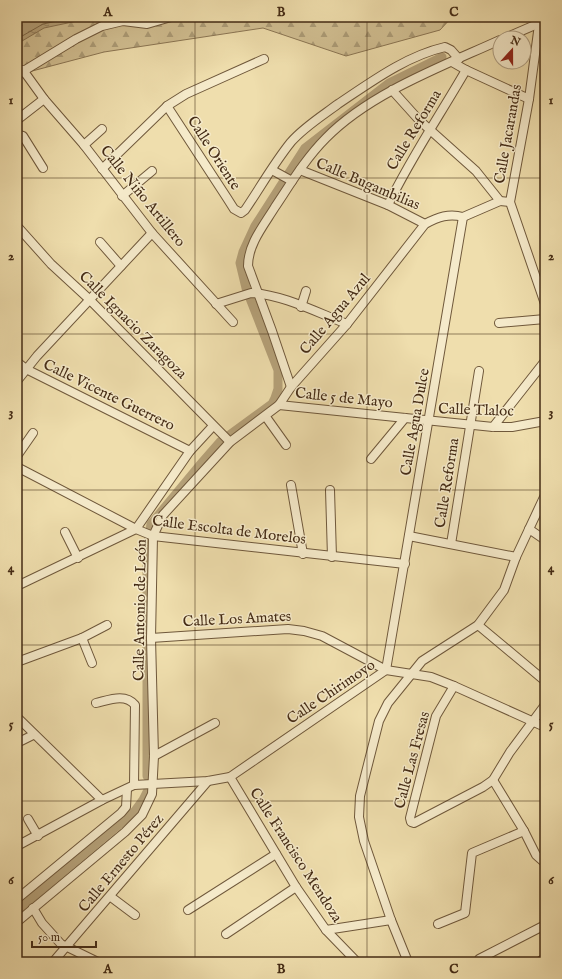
<svg xmlns="http://www.w3.org/2000/svg" width="562" height="979" font-family="'IM FELL English',serif">
	<defs>
		<pattern id="forest-firs" width="22" height="20" patternUnits="userSpaceOnUse"><rect width="22" height="20" fill="#d2c093"/><path d="M5 1l3.5 6h-7zM16 11l3.5 6h-7z" fill="#ac9c77"/></pattern>
		<pattern id="water-ripples" width="26" height="14" patternUnits="userSpaceOnUse"><rect width="26" height="14" fill="#b5a179"/><path d="M2 4q2-2 4 0t4 0M15 11q2-2 4 0t4 0" fill="none" stroke="#958362"/></pattern>
	</defs>
	<rect width="100%" height="100%" fill="#efdead"/>
	<filter id="stains"><feTurbulence type="fractalNoise" baseFrequency=".005" numOctaves="4"/><feColorMatrix values="0 0 0 0 .2 0 0 0 0 .09 0 0 0 0 .02 0 0 0 .5 -.17"/></filter>
	<radialGradient id="worn" r=".72"><stop offset=".6" stop-color="#630" stop-opacity="0"/><stop offset="1" stop-color="#630" stop-opacity=".3"/></radialGradient>
	<polygon fill="url(#forest-firs)" stroke="#8b7654" points="17,17 452,17 440,30 346,56 263,28 104,52 17,75"/>
	<polygon fill="url(#water-ripples)" stroke="#887251" points="23,17 96,17 44,28 17,44 17,20"/>
	<g fill="none" stroke-linecap="round" stroke-linejoin="round">
		<polyline stroke="#7c6647" stroke-width="1" points="17,39 43,24 76,17"/>
		<g stroke="#b5a179" stroke-width="9">
			<polyline points="147,776 147,552 151,524 199,466 220,442 272,404 275,398 278,389 278,370 246,288 240,263 243,252 255,226 305,148 389,83 442,57"/>
			<polyline points="17,910 135,811 143,800 148,790"/>
		</g>
		<g stroke="#6f583b" stroke-width="10">
			<g id="minor">
				<polyline points="540,17 529,99 510,202 545,304"/>
				<polyline points="505,38 542,22"/>
				<polyline points="452,62 466,70 529,99"/>
				<polyline points="23,70 44,99 84,145 152,233 233,322"/>
				<polyline points="17,75 76,39 102,26 123,21 147,24 171,17"/>
				<polyline points="392,90 419,120 476,171 500,201 510,202"/>
				<path d="M167,106l60,92 7,11 7,4 4,-3c15,-22 29,-47 46,-68 13,-15 31,-26 47,-38 33,-22 68,-48 107,-57l6,3 8,9"/>
				<polyline points="17,120 44,99"/>
				<polyline points="17,134 23,136 43,168"/>
				<polyline points="84,145 102,129"/>
				<polyline points="102,169 167,106 186,94 264,59"/>
				<polyline points="272,170 292,181"/>
				<polyline points="300,170 388,205 425,224"/>
				<polyline points="122,196 152,171"/>
				<path d="M388,205c22,-46 52,-90 78,-135"/>
				<polyline points="463,217 500,201"/>
				<polyline points="17,226 51,264 89,299 230,442"/>
				<polyline points="100,242 121,266"/>
				<path d="M216,304l35,-11c31,1 67,20 96,31"/>
				<polyline points="301,307 306,291"/>
				<polyline points="499,323 545,319"/>
				<polyline points="17,362 26,369 190,451"/>
				<polyline points="17,381 37,356 152,233"/>
				<path d="M291,387l-19,-56 -24,-65c0,-22 16,-41 27,-59 16,-24 31,-49 51,-69 44,-45 117,-72 174,-98"/>
				<polyline points="279,405 493,427 512,427 545,421"/>
				<polyline points="266,417 286,445"/>
				<polyline points="493,427 545,361"/>
				<polyline points="17,456 33,433"/>
				<polyline points="371,459 405,418"/>
				<polyline points="17,467 136,529 153,536 405,564"/>
				<polyline points="291,485 303,554"/>
				<polyline points="330,490 332,557"/>
				<polyline points="529,529 545,540"/>
				<polyline points="65,532 78,558"/>
				<polyline points="409,536 516,557"/>
				<polyline points="451,544 479,371"/>
				<polyline points="17,586 136,529 190,451 213,426"/>
				<polyline points="478,625 545,681"/>
				<polyline points="82,638 92,663"/>
				<polyline points="151,638 288,629 304,631 322,636 386,670 431,677 454,686 545,727"/>
				<polyline points="17,662 82,638 107,625"/>
				<polyline points="386,670 463,217"/>
				<polyline points="454,686 436,716 410,818 411,822 414,823 483,787 493,780 510,752 545,705"/>
				<path d="M96,703c13,-3 29,-10 39,2l-1,80"/>
				<polyline points="17,717 102,800"/>
				<polyline points="17,743 33,735"/>
				<polyline points="154,756 215,723"/>
				<polyline points="230,777 296,887 326,930 357,962"/>
				<polyline points="493,780 524,831 536,855 545,863"/>
				<polyline points="28,819 38,836"/>
				<polyline points="17,846 102,800 134,785 208,781 230,777 386,670"/>
				<polyline points="111,897 135,915"/>
				<polyline points="17,899 121,813 126,807 127,789"/>
				<polyline points="33,908 42,923 61,944 98,962"/>
				<polyline points="188,910 276,854"/>
				<path d="M17,922l108,-90 17,-17 10,-21 2,-38 -3,-118 2,-102 10,-21 67,-73 49,-37 12,-18 56,-63 78,-100c13,-7 24,-11 38,-7"/>
				<polyline points="438,924 465,913 472,853 524,831"/>
				<polyline points="326,930 391,920"/>
				<polyline points="226,934 296,887"/>
				<polyline points="479,959 545,925"/>
				<polyline points="17,960 19,962"/>
				<polyline points="53,962 208,781"/>
				<polyline points="408,962 391,920 364,841 359,817 360,796 379,721 388,703 422,661 478,625 504,590 516,557 545,495"/>
				<polyline points="539,962 545,958"/>
			</g>
		</g>
		<use href="#minor" stroke="#f5eaca" stroke-width="8"/>
	</g>
	<path fill="none" stroke="#442b15" stroke-width="1" stroke-opacity="0.55" d="M195,17v945M367,17v945M17,178h528M17,334h528M17,490h528M17,645h528M17,801h528"/>
	<g text-anchor="middle" dominant-baseline="central" stroke-width="3" stroke-linejoin="round" paint-order="stroke">
		<g font-size="15" fill="#442b15" stroke="#f5eaca">
			<text transform="translate(414 130) rotate(-59)">Calle Reforma</text>
			<text transform="translate(508 134) rotate(-80)">Calle Jacarandas</text>
			<text transform="translate(214 153) rotate(57)">Calle Oriente</text>
			<text transform="translate(368 184) rotate(23)">Calle Bugambilias</text>
			<text transform="translate(143 196) rotate(51)">Calle Niño Artillero</text>
			<text transform="translate(335 314) rotate(-50)">Calle Agua Azul</text>
			<text transform="translate(133 325) rotate(45)">Calle Ignacio Zaragoza</text>
			<text transform="translate(109 395) rotate(26)">Calle Vicente Guerrero</text>
			<text transform="translate(344 398) rotate(6)">Calle 5 de Mayo</text>
			<text transform="translate(476 410) rotate(2)">Calle Tlaloc</text>
			<text transform="translate(415 422) rotate(-80)">Calle Agua Dulce</text>
			<text transform="translate(447 483) rotate(-81)">Calle Reforma</text>
			<text transform="translate(229 530) rotate(7)">Calle Escolta de Morelos</text>
			<text transform="translate(140 610) rotate(-89)">Calle Antonio de León</text>
			<text transform="translate(237 619) rotate(-3)">Calle Los Amates</text>
			<text transform="translate(331 692) rotate(-34)">Calle Chirimoyo</text>
			<text transform="translate(412 760) rotate(-75)">Calle Las Fresas</text>
			<text transform="translate(296 855) rotate(57)">Calle Francisco Mendoza</text>
			<text transform="translate(121 863) rotate(-50)">Calle Ernesto Pérez</text>
		</g>
	</g>
	<rect width="562" height="979" fill="none" stroke="#efdead" stroke-width="44"/>
	<g transform="translate(512 50) rotate(21)"><circle r="19" fill="#f5eaca" stroke="#ae9e82"/>
	<path d="M0-3L7 15L0 10L-7 15Z" fill="#8f2418"/>
	<text y="-6" font-size="11" font-weight="bold" text-anchor="middle" fill="#442b15">N</text>
	</g>
	<path d="M32 941v6h64v-6" fill="none" stroke="#442b15" stroke-width="2"/>
	<text x="38" y="941" font-size="12" fill="#442b15" stroke="#f5eaca" stroke-width="3" paint-order="stroke">50 m</text>
	<rect x="22" y="22" width="518" height="935" fill="none" stroke="#442b15" stroke-width="1.5"/>
	<g font-size="13" text-anchor="middle" font-weight="bold" fill="#442b15">
		<text x="108" y="16">A</text>
		<text x="281" y="16">B</text>
		<text x="454" y="16">C</text>
		<text x="11" y="104">1</text>
		<text x="551" y="104">1</text>
		<text x="11" y="260">2</text>
		<text x="551" y="260">2</text>
		<text x="11" y="416">3</text>
		<text x="551" y="416">3</text>
		<text x="11" y="572">4</text>
		<text x="551" y="572">4</text>
		<text x="11" y="728">5</text>
		<text x="551" y="728">5</text>
		<text x="11" y="884">6</text>
		<text x="551" y="884">6</text>
		<text x="108" y="973">A</text>
		<text x="281" y="973">B</text>
		<text x="454" y="973">C</text>
	</g>
	<rect width="100%" height="100%" filter="url(#stains)"/>
	<rect width="100%" height="100%" fill="url(#worn)"/>
</svg>
